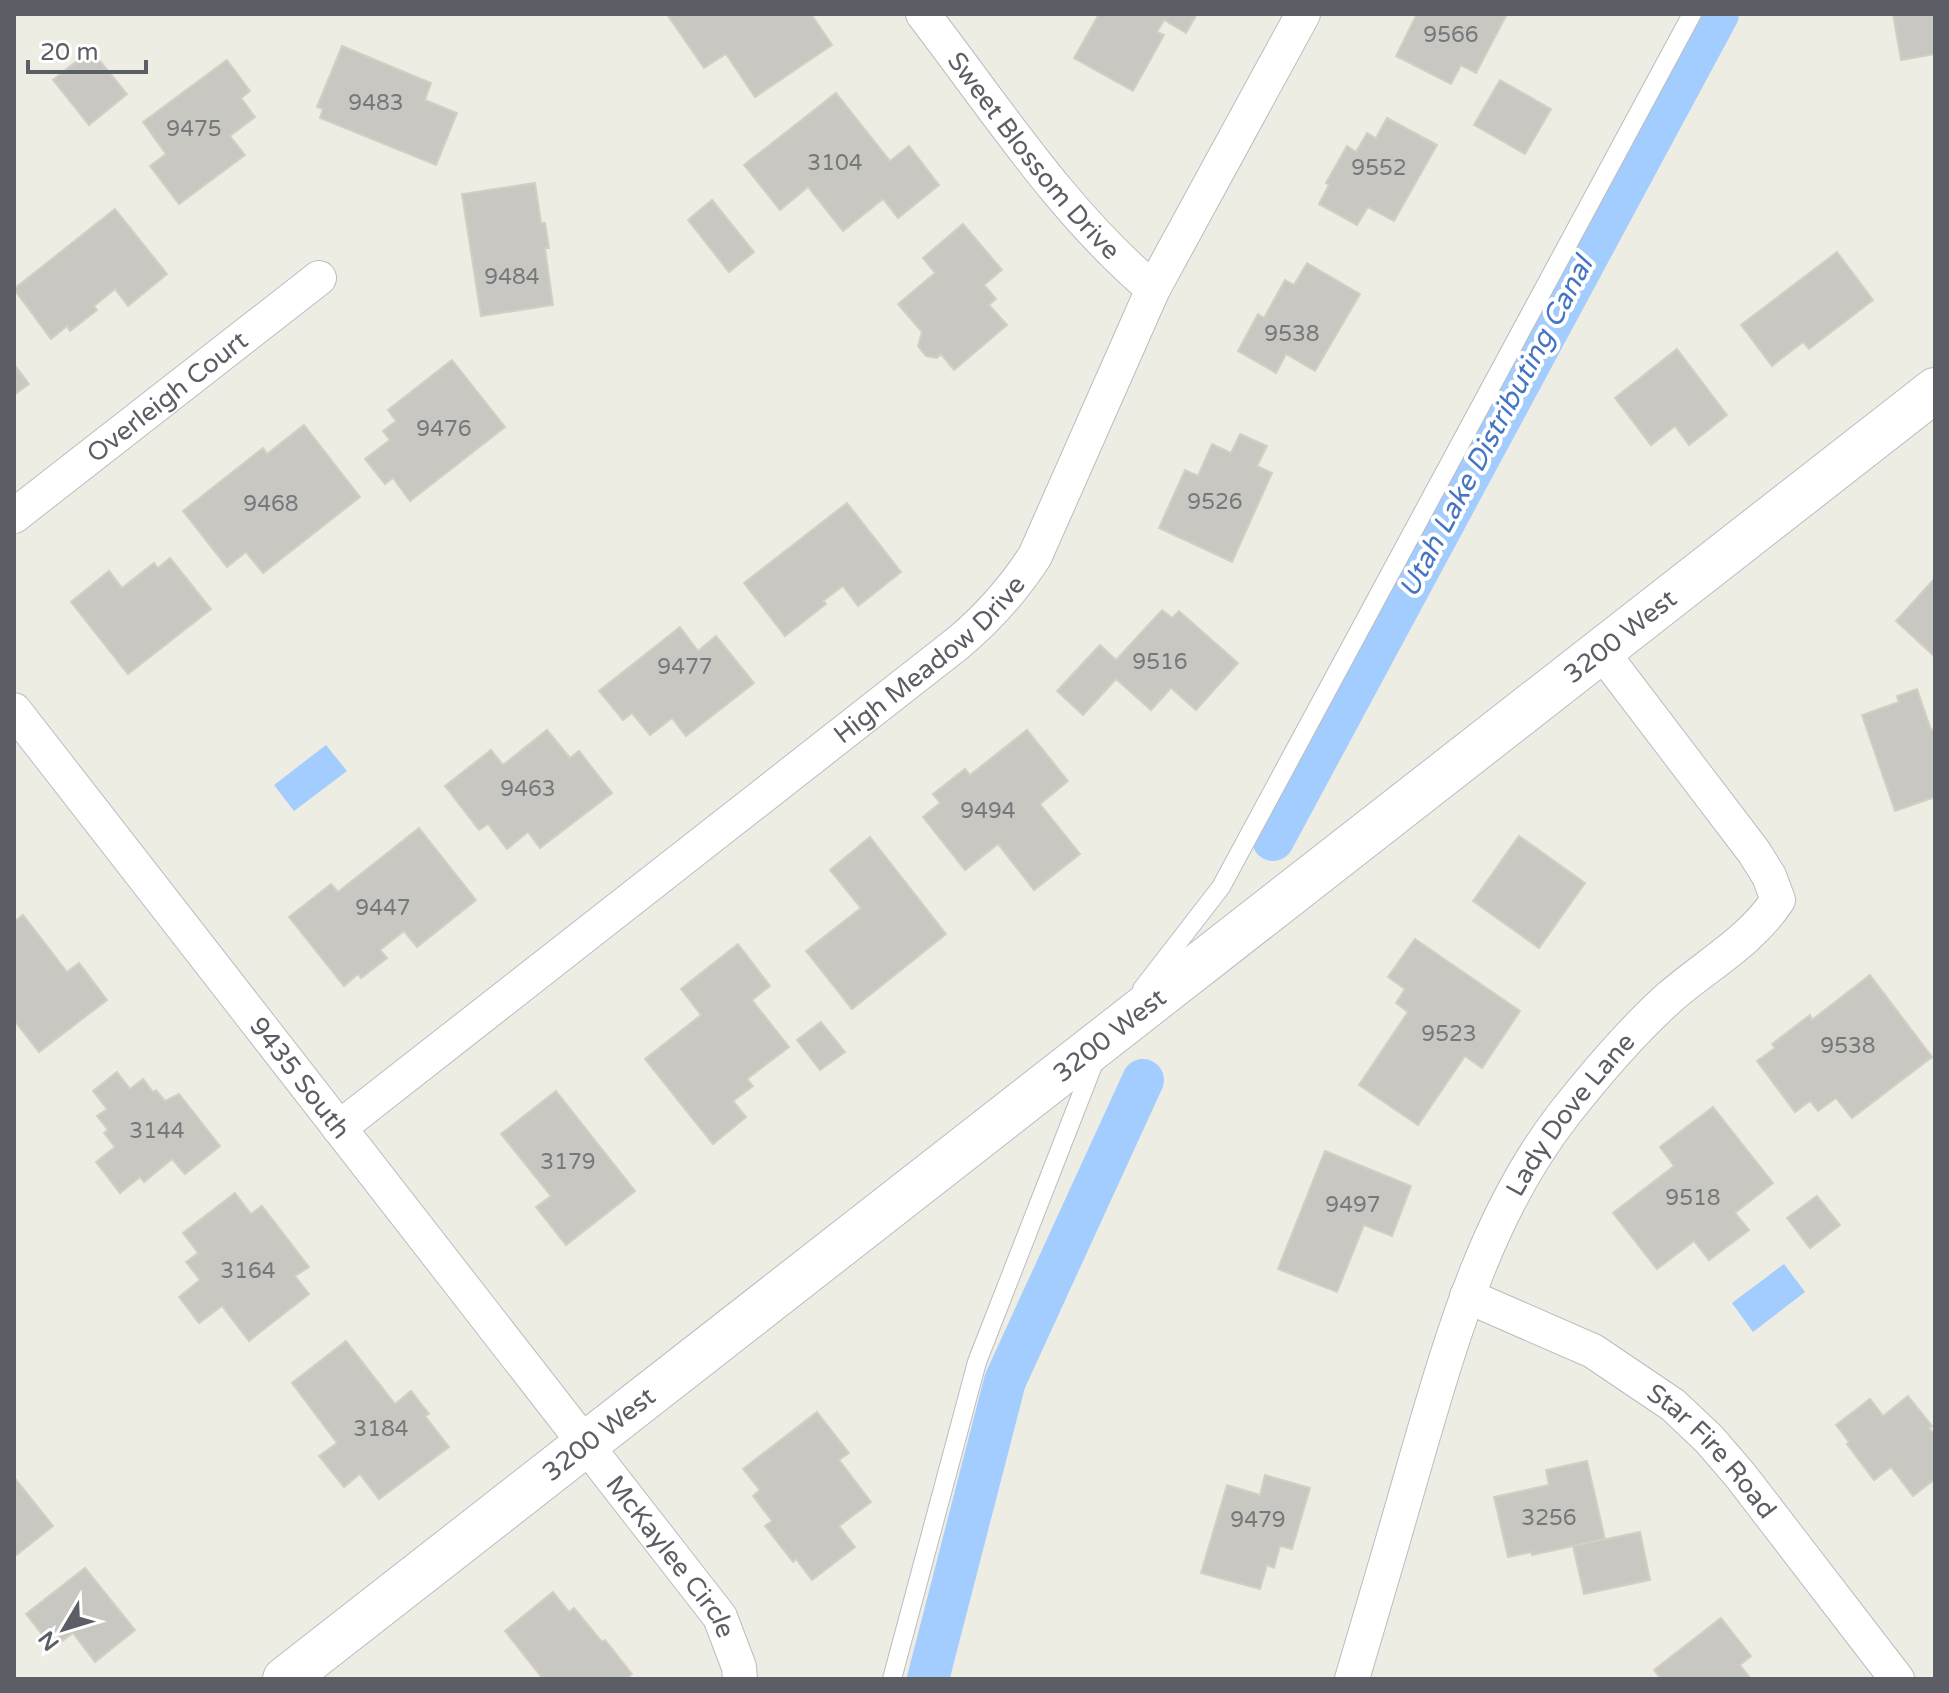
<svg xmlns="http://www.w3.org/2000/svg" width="1949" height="1693" font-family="'Varela Round',sans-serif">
	<rect width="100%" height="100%" fill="#eeede3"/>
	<g fill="#a3cdfe">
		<polygon points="326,745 347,771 294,811 274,785"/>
		<polygon points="1784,1264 1805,1292 1753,1332 1732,1303"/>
	</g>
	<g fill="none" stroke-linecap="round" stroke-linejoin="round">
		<g stroke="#a3cdfe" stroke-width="42">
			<polyline points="1273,840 1718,14"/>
			<polyline points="928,1679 1005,1381 1143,1080"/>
		</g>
	</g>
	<g fill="#c9c7c1" stroke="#d3cfc2" stroke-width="2">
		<polygon points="672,14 811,14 832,45 755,97 726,54 704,68 668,16"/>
		<polygon points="1099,14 1197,14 1186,33 1164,20 1157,32 1164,35 1133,91 1074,58"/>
		<polygon points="1417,14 1507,14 1476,73 1461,65 1451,84 1396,56"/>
		<polygon points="1893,14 1935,14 1935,54 1901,60"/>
		<polygon points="342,46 431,83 425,100 457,113 436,165 320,118 323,109 317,107"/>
		<polygon points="91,50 127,94 89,125 53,80"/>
		<polygon points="227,60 250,91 241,98 255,117 230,136 245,155 179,204 150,166 166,154 143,122"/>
		<polygon points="1500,80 1551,109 1525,154 1474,125"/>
		<polygon points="836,93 890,161 909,146 939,185 898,218 883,199 843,231 808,187 780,210 744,165"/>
		<polygon points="1387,118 1437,145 1394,221 1368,207 1357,225 1319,204 1329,185 1326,183 1347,146 1356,152 1367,133 1376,138"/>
		<polygon points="535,183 541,223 545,223 549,248 545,248 553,305 481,316 462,194"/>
		<polygon points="712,200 754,252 729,272 688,220"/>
		<polygon points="115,209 167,274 128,306 115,289 94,306 97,310 70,331 67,326 51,339 14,289"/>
		<polygon points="963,224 1002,270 984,285 996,299 989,305 1007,325 954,370 941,354 937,358 926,356 918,346 922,332 898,304 935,273 923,258"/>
		<polygon points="1837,252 1873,300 1809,349 1803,342 1772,366 1741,325"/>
		<polygon points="1307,263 1360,294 1315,371 1286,354 1276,373 1238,351 1258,314 1264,318 1285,280 1294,285"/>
		<polygon points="1677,349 1727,415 1689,445 1675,426 1651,445 1615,398"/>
		<polygon points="452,360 505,427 410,501 393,478 385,484 365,459 390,440 383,431 396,421 388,410"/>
		<polygon points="14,364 29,384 14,395"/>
		<polygon points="304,425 360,497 263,573 246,552 227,567 183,511 263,448 267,454"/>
		<polygon points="1240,434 1267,446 1257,466 1272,473 1232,562 1159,528 1185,470 1198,476 1212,444 1231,453"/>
		<polygon points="847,503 901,572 858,606 843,586 823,601 826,604 785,636 744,583"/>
		<polygon points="170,558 211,609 128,674 71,602 109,571 122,588 154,563 158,568"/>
		<polygon points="1935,578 1935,657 1896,621"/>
		<polygon points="1162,610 1172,618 1179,611 1238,663 1196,710 1171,688 1151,710 1116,679 1083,715 1057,691 1100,645 1116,660"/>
		<polygon points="680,627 698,651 716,636 754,683 686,736 672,718 650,735 632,713 623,720 599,691"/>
		<polygon points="1917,689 1931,730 1935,729 1935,797 1895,811 1862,715 1899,702 1897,696"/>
		<polygon points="547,730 570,758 579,751 612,793 540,848 528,832 507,849 488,824 479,830 445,786 491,750 503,765"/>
		<polygon points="1027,730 1068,781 1040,804 1080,854 1034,890 998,844 965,870 923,817 940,803 933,794 965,769 970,775"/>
		<polygon points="419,828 476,900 417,947 404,931 380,950 387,958 361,978 358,974 344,986 289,917 331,884 338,892"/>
		<polygon points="1519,836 1585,883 1539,948 1473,901"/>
		<polygon points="870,837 946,934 852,1009 806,951 861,908 830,870"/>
		<polygon points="23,915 67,972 79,963 107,1000 39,1052 14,1020 14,922"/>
		<polygon points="1415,939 1520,1011 1482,1068 1465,1056 1418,1125 1359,1085 1408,1012 1396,1003 1405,989 1388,977"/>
		<polygon points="738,944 770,986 752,1000 789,1047 747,1079 753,1086 733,1101 746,1117 713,1144 645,1059 701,1015 681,989"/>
		<polygon points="1870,975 1932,1057 1852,1118 1836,1098 1818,1111 1810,1101 1795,1112 1757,1061 1775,1048 1772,1044 1810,1015 1812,1020"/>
		<polygon points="821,1022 845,1052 820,1070 797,1040"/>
		<polygon points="117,1072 130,1089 143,1079 153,1092 156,1090 165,1101 179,1094 220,1146 185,1174 172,1159 144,1182 140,1177 120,1193 96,1162 115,1147 104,1133 108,1130 97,1116 107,1109 93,1091"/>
		<polygon points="556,1091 635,1191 566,1245 536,1207 551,1196 501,1134"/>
		<polygon points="1713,1107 1773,1183 1735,1213 1749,1230 1709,1260 1694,1241 1657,1269 1613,1213 1674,1166 1660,1147"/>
		<polygon points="1325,1151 1411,1186 1392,1236 1364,1225 1337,1292 1278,1269"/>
		<polygon points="235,1193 251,1214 262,1206 309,1267 295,1276 309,1294 249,1341 222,1306 199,1323 179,1297 200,1280 186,1262 198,1253 183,1233"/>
		<polygon points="1817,1196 1840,1225 1810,1248 1787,1218"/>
		<polygon points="346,1341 395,1404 411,1391 429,1414 425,1416 449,1447 379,1499 360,1474 344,1487 319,1456 337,1443 292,1383"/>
		<polygon points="1908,1396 1932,1426 1929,1428 1935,1435 1935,1479 1913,1496 1891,1467 1874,1480 1847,1444 1849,1442 1836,1425 1870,1399 1883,1416"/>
		<polygon points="817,1412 849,1453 839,1460 871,1502 839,1526 855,1547 812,1580 796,1559 793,1562 765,1526 772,1521 753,1496 760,1490 743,1469"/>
		<polygon points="1587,1461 1605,1539 1532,1555 1532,1552 1508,1557 1494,1497 1549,1485 1546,1470"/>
		<polygon points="1265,1475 1310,1488 1292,1549 1280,1546 1274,1568 1267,1565 1260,1589 1201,1573 1227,1485 1260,1495"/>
		<polygon points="14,1477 53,1526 14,1557"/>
		<polygon points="1640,1532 1650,1580 1584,1594 1573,1546"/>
		<polygon points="85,1568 135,1630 95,1662 73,1633 53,1648 26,1614"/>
		<polygon points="553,1592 569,1612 574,1608 602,1642 605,1640 632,1674 626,1679 543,1679 505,1631"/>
		<polygon points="1721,1618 1751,1656 1740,1665 1751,1679 1661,1679 1654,1670"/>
	</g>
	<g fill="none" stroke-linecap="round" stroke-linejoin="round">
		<g stroke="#bbbcc2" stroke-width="20">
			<g id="service">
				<polyline points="1142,989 1221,887 1692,14"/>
				<polyline points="892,1679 977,1362 1095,1060"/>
			</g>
		</g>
		<g stroke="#bbbcc2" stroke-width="36">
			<g id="minor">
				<path id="s1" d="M923,14c73,95 139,198 230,275"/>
				<path id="s2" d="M14,516l305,-238"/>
				<path id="s3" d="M14,710l706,907 19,50 1,12"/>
				<path id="s4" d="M339,1128l619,-485c31,-26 55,-53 77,-87l118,-267 150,-275"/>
				<path id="s5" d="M1467,1296l126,55 80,54 36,34 31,36 157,204"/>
				<path id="s6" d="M1352,1679c23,-78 46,-155 68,-233 34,-116 69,-236 144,-332 33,-42 67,-82 106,-117 37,-32 81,-56 108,-97l-9,-24 -15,-24 -153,-201"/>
			</g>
		</g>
		<g stroke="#bbbcc2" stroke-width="46">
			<g id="tertiary">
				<path id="s7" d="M285,1679l1650,-1289"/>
			</g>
		</g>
		<use href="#service" stroke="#fff" stroke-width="18"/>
		<use href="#minor" stroke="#fff" stroke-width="34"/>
		<use href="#tertiary" stroke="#fff" stroke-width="44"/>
	</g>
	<g text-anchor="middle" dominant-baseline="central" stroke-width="8" stroke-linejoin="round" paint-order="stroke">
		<g font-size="22" fill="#76787b">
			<text x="1451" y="35">9566</text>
			<text x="376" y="103">9483</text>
			<text x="194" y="129">9475</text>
			<text x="835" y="163">3104</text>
			<text x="1379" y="168">9552</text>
			<text x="512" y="277">9484</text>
			<text x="1292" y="334">9538</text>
			<text x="444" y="429">9476</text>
			<text x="1215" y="502">9526</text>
			<text x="271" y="504">9468</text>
			<text x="1160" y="662">9516</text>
			<text x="685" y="667">9477</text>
			<text x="528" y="789">9463</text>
			<text x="988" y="811">9494</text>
			<text x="383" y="908">9447</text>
			<text x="1449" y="1034">9523</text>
			<text x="1848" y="1046">9538</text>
			<text x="157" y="1131">3144</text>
			<text x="568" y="1162">3179</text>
			<text x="1693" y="1198">9518</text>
			<text x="1353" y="1205">9497</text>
			<text x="248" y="1271">3164</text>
			<text x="381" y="1429">3184</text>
			<text x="1549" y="1518">3256</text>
			<text x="1258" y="1520">9479</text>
		</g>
		<g font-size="26" fill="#5b5e64" stroke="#fff">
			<text stroke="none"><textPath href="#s1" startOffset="180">Sweet Blossom Drive</textPath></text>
			<text stroke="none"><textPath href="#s2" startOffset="194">Overleigh Court</textPath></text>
			<text stroke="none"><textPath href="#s7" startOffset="1694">3200 West</textPath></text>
			<text stroke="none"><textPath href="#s4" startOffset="754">High Meadow Drive</textPath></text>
			<text stroke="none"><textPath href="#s7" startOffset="1046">3200 West</textPath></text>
			<text stroke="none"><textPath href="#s3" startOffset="466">9435 South</textPath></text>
			<text stroke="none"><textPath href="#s6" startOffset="610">Lady Dove Lane</textPath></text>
			<text stroke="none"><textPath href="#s7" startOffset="398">3200 West</textPath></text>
			<text stroke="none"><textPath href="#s5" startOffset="294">Star Fire Road</textPath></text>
			<text stroke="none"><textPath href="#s3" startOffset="1072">McKaylee Circle</textPath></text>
		</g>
		<g font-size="28" font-style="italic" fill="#4675c2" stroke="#fff">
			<text transform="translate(1496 427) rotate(-62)">Utah Lake Distributing Canal</text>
		</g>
	</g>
	<rect width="1949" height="1693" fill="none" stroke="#5b5e64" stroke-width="32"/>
	<g transform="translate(64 1629) rotate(232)" stroke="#ffffff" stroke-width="6" paint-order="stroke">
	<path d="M0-6L14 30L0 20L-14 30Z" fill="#5b5e64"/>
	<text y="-12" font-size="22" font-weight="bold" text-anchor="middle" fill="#5b5e64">N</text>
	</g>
	<path d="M28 60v12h118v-12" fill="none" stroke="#5b5e64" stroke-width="4"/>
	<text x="40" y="60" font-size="24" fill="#5b5e64" stroke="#ffffff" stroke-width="6" paint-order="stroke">20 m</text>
</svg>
